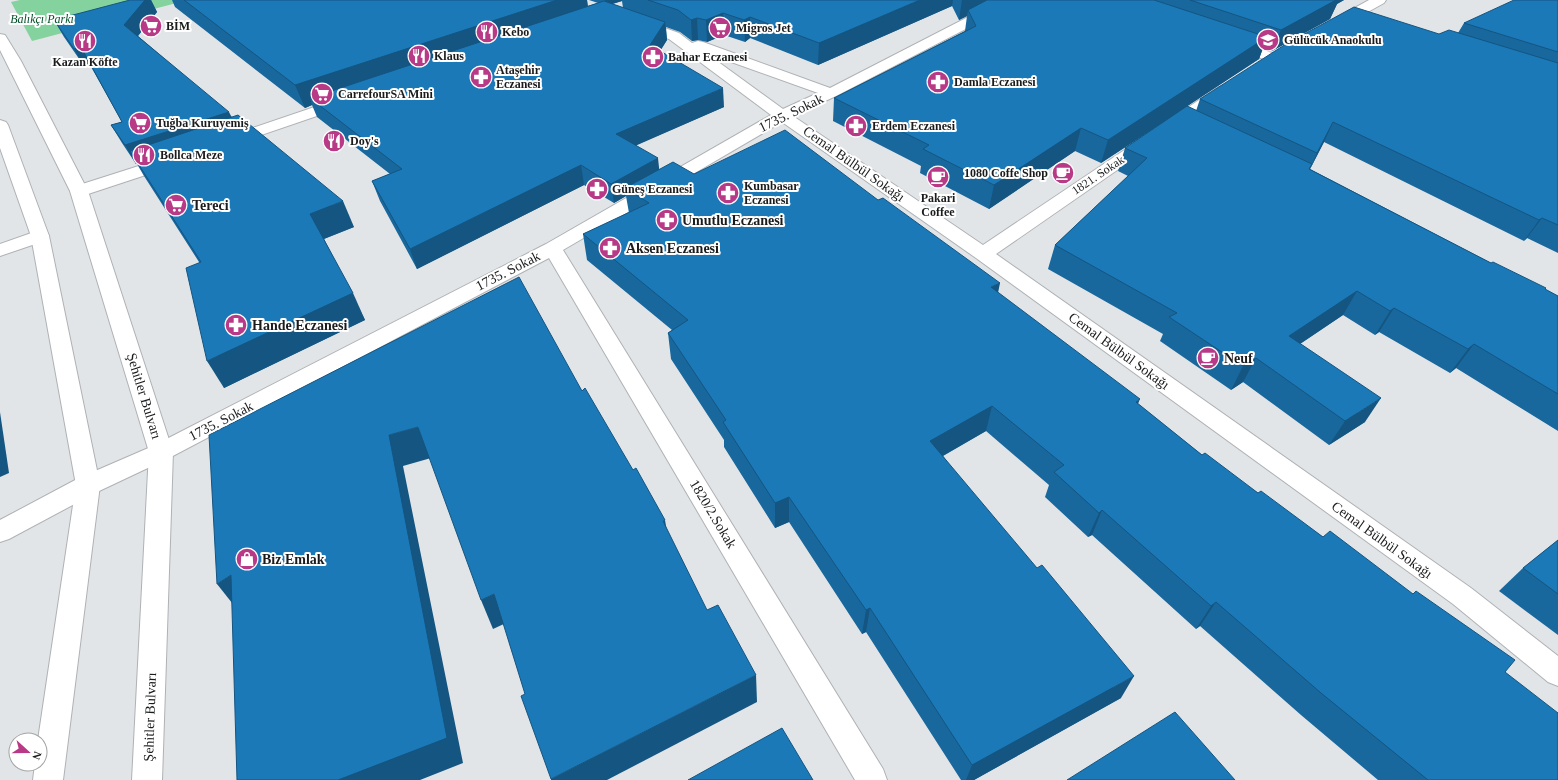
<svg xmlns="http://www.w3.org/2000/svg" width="1558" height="780" font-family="'Times New Roman',serif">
	<rect width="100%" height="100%" fill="#e2e5e8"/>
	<polygon fill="#84d29d" points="20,0 188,0 32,41 11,2"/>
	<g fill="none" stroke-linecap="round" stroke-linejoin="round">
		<g stroke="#afb2b4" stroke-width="2">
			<g id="minor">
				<path d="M1001,0h17l-2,3 -180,93 -43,20 190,129 234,-157 5,-2 5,2 3,3 -3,3 -231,160 475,334 87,68v30l-10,-4 -95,-78 -477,-346 -194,-136 -219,128 320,519 4,11h-32l-306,-522 -380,200 -72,34 -88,47 -9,3v-22l79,-42 74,-32 393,-202 225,-129 -102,-76 -37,-13 -2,-3 2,-3h10l37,13 13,10 6,-2 5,1 127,46zM706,53l112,40 -35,16z"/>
				<polygon points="1369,0 1386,0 1384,3 1341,27 1331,27 1329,24 1331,21"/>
				<polygon points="1233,40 1278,55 1280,58 1278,61 1273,62 1228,47 1226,44 1228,41"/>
				<polygon points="344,97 349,99 352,102 349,105 235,144 229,146 223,144 221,141 223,138"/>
				<polygon points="170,156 176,157 178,161 176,165 85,195 79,196 73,195 70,191 73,187"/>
				<polygon points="40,230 47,232 49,236 47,240 0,256 0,244"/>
			</g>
		</g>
		<g stroke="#afb2b4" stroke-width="2">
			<g id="tertiary">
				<polygon points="0,34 5,35 21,61 88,191 173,452 162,780 132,780 149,452 70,191 0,50"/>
				<polygon points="0,120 6,122 8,125 49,236 100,485 63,780 33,780 35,764 40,764 40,740 38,740 76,485 31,236 0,148"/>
			</g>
		</g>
		<use href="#minor" fill="#fff" fill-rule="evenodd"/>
		<use href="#tertiary" fill="#fff" fill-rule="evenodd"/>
	</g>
	<g fill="#18689e" fill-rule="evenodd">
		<polygon points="145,0 151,0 157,12 138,36 232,117 354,227 324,239 365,320 224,388 199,262 144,176 137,164 136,164 122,143 111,125 122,122 90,65 84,66 64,37 54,20"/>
		<path d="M172,0h415l1,6 10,-3 -9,-3h755l-7,4 -7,15 -58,32 -9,-3 -4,11 -72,47 9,5 4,-12 239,-65 19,-1 6,-10 94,-23v253l-31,-15 -3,3 -200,-99 -14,27 181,94 67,33v135l-102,-63 -6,5 -71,-41 -4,3 -32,-20 -43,29 65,78 -36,23 -86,-63 -12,8 -71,-49 3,-7 -115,-65 7,-24 73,-69 -10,-5 7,-23 45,-30 -69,45 -26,-12 -86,58 -69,-36 1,-7 -88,-45 1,-23 131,-67 2,-15 -8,4 -7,-14 -134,59 -68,-27 -5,4 -21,-7 -17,7 -9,-2 -6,1 -12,-9 -14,-5 1,13 -7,11 64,56 -88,38 23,24 35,5 304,119 204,162 121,82 182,135 53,108h-180l-77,-65 -101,-89 -4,3 -104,-94 -4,2 -43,-40 4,-12 -63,-54 -43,25 178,242 -147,82h-13l-95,-148 -4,2 -73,-112 -14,6 -51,-81v-7l-53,-81 -3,-26 4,-3 -85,-70 -4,-26 46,-21 -3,-17 -12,7 -30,-18 -167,84 -37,-68 -8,-20 18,-7 -73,-57 -5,-12 -7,3 -130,-101zM622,1l1,7 -11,-4z"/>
		<polygon points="1558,540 1558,635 1499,591 1523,568"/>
	</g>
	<g fill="#145581">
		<polygon points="145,0 151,0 157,12 133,42 124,25"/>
		<polygon points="557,0 587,0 588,12 310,98 312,105 305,108 295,85"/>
		<polygon points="605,0 622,0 622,1 606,6"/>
		<polygon points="920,0 953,0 952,6 818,65 819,43"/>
		<polygon points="962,0 998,0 968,10 967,16 959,20"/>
		<polygon points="1323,0 1344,0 1337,4 1330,19 1272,51 1281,30"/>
		<polygon points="723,13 724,35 707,42 706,20"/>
		<polygon points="750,17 750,38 745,42 744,20"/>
		<polygon points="697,18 698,40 692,41 691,20"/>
		<polygon points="665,22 667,40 652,64 650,45"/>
		<polygon points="1267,37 1259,59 1101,163 1108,140"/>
		<polygon points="81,47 91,65 84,66 74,49"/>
		<polygon points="723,88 724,107 619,153 616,134"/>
		<polygon points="229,112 238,130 130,151 137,164 136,164 125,145"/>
		<polygon points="1333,122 1324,142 1308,173 1317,153"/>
		<polygon points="1081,128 1075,151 989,209 994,185"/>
		<polygon points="658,158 660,177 625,188 626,196 614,203 611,184"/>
		<polygon points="581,165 584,185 417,269 410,249"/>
		<polygon points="343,201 354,227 321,240 310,214"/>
		<polygon points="1542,218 1527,238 1524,241 1539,220"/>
		<polygon points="1000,283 995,308 991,287"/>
		<polygon points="1357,291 1343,315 1276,360 1289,336"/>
		<polygon points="353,293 365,320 224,388 207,361"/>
		<polygon points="1394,308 1379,332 1375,335 1390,311"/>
		<polygon points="1474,344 1456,368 1450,373 1468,349"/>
		<polygon points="1256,358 1243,382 1231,390 1243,366"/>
		<polygon points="1381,398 1365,422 1329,445 1345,421"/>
		<polygon points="1140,399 1129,425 1136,402"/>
		<polygon points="992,406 986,431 925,466 930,441"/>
		<polygon points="0,412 9,473 0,477"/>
		<polygon points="418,427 431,458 403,466 463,763 420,780 338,780 389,435"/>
		<polygon points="789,497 789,522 775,528 775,503"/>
		<polygon points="1102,510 1092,535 1088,537 1099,513"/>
		<polygon points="665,520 670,550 663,521"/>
		<polygon points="231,575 240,613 217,584"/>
		<polygon points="494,594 506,623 493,629 481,600"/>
		<polygon points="1216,602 1200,626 1196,629 1211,606"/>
		<polygon points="870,608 866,632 862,634 866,610"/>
		<polygon points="756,675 757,702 607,780 551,780 551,779"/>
		<polygon points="1134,676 1121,698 974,780 966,780 972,765"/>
	</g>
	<g fill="#1c79b8" stroke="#145581">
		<polygon points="130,0 145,0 124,25 229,112 125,145 111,125 122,122 81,47 74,49 54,20"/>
		<polygon points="184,0 557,0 295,85"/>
		<polygon points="648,0 920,0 819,43 750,17 744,20 723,13 706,20 697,18 691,20 678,10"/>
		<polygon points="987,0 1154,0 1267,37 1108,140 1081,128 994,185 923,149 929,145 834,98 976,26 968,10"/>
		<polygon points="1190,0 1336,0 1281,30"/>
		<polygon points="1514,0 1558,0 1558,52 1464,23"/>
		<polygon points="604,1 665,22 650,45 723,88 616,134 658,158 611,184 581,165 410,249 372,181 402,169 310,98"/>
		<polygon points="1354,7 1439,34 1449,30 1558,63 1558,225 1542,218 1539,220 1333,122 1317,153 1200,99 1286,44"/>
		<polygon points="1187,106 1312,164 1309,169 1491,263 1493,262 1546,288 1545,289 1558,296 1558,394 1474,344 1468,349 1394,308 1390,311 1357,291 1289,336 1381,398 1345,421 1256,358 1243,366 1169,317 1177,313 1055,245 1147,158 1125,148"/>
		<polygon points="238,115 343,201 310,214 353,293 207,361 186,268 201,262 130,151"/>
		<polygon points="785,130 878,200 883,198 1000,283 991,287 1140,399 1136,402 1202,455 1205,453 1258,493 1261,491 1323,537 1330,531 1413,594 1416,591 1515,660 1505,672 1558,713 1558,780 1428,780 1321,693 1216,602 1211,606 1102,510 1099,513 1054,472 1064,465 992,406 930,441 1037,568 1042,565 1134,676 972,765 870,608 866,610 789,497 775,503 723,422 726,420 668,333 688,320 583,234 649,203 625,188 673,162 694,174"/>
		<polygon points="519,277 582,391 585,388 633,470 636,468 665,520 663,521 707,610 718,605 756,675 551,779 521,696 525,694 494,594 481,600 418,427 389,435 447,738 338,780 237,780 231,575 217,584 209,435"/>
		<polygon points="1558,540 1558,594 1523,568"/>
		<polygon points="1175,712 1235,780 1067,780"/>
		<polygon points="782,728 813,780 688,780"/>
	</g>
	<defs>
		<g id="supermarket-disc" transform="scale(1.15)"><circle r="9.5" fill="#b83986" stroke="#fff"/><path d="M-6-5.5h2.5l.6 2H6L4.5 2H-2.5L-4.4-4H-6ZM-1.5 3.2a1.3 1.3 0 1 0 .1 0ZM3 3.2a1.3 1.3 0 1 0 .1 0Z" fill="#fff"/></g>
		<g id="restaurant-disc" transform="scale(1.15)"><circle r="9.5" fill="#b83986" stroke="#fff"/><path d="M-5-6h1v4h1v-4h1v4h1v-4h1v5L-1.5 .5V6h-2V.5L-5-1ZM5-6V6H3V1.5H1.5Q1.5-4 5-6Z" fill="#fff"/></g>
		<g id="school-disc" transform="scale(1.15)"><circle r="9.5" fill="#b83986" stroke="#fff"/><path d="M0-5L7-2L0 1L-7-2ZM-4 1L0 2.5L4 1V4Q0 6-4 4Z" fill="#fff"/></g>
		<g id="pharmacy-disc" transform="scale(1.15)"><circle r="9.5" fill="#b83986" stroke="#fff"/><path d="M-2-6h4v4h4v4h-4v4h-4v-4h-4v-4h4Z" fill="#fff"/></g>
		<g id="cafe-disc" transform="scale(1.15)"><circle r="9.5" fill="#b83986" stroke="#fff"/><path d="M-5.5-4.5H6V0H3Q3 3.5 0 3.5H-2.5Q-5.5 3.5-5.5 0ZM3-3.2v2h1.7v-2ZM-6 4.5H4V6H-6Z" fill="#fff"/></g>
		<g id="shop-disc" transform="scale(1.15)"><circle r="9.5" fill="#b83986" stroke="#fff"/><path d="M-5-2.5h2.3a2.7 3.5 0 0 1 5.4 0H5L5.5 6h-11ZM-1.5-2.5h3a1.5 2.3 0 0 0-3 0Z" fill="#fff"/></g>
	</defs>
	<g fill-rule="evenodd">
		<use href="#supermarket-disc" x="151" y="26"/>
		<use href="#supermarket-disc" x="720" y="28"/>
		<use href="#restaurant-disc" x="487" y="32"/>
		<use href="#school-disc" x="1268" y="40"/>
		<use href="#restaurant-disc" x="85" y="41"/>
		<use href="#restaurant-disc" x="419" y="56"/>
		<use href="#pharmacy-disc" x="653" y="57"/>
		<use href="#pharmacy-disc" x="481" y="77"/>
		<use href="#pharmacy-disc" x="938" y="82"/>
		<use href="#supermarket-disc" x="322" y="94"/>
		<use href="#supermarket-disc" x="140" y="123"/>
		<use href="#pharmacy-disc" x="856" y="126"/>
		<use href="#restaurant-disc" x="334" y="141"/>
		<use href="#restaurant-disc" x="144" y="155"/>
		<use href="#cafe-disc" x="1063" y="173"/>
		<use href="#cafe-disc" x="938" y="177"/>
		<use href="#pharmacy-disc" x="597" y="189"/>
		<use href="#pharmacy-disc" x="728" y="193"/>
		<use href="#supermarket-disc" x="176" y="205"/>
		<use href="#pharmacy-disc" x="667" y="220"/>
		<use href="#pharmacy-disc" x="610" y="248"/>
		<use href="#pharmacy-disc" x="236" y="325"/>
		<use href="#cafe-disc" x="1208" y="358"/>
		<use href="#shop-disc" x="247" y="559"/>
	</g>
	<g text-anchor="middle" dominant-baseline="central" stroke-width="4" stroke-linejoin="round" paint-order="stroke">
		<g font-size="12" font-style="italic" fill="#035029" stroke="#fff">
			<text x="42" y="19">Balıkçı Parkı</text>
		</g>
		<g font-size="12" font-weight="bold" fill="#1a1b1c" stroke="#fff" text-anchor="start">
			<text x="166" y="26">BİM</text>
			<text x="736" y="28">Migros Jet</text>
			<text x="502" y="32">Kebo</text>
			<text x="1284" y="40">Gülücük Anaokulu</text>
			<text x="434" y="56">Klaus</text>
			<text x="668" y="57">Bahar Eczanesi</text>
			<text x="85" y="62" text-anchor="middle">Kazan Köfte</text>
			<text x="496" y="70">Ataşehir<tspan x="496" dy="14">Eczanesi</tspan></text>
			<text x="954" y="82">Damla Eczanesi</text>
			<text x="338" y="94">CarrefourSA Mini</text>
			<text x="156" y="123">Tuğba Kuruyemiş</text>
			<text x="872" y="126">Erdem Eczanesi</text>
			<text x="350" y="141">Doy's</text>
			<text x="160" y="155">Bollca Meze</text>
			<text x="1048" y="173" text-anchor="end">1080 Coffe Shop</text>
			<text x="744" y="186">Kumbasar<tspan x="744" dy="14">Eczanesi</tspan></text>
			<text x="612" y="189">Güneş Eczanesi</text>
			<text x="938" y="198" text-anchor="middle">Pakari<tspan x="938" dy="14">Coffee</tspan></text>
		</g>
		<g font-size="12" fill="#1a1b1c" stroke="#fff">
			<text transform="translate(1098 175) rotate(-34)">1821. Sokak</text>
		</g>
		<g font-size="14" fill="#1a1b1c" stroke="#fff">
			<text transform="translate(791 113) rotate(-26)">1735. Sokak</text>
			<text transform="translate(854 164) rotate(35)">Cemal Bülbül Sokağı</text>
			<text transform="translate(508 271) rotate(-27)">1735. Sokak</text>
			<text transform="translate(1119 351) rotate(36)">Cemal Bülbül Sokağı</text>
			<text transform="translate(144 396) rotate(73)">Şehitler Bulvarı</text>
			<text transform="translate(221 421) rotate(-27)">1735. Sokak</text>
			<text transform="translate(713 514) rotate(59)">1820/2.Sokak</text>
			<text transform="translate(1382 540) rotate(36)">Cemal Bülbül Sokağı</text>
			<text transform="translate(150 717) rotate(-88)">Şehitler Bulvarı</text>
		</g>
		<g font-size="14" font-weight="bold" fill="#1a1b1c" stroke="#fff" text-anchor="start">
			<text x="192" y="205">Tereci</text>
			<text x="682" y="220">Umutlu Eczanesi</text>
			<text x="626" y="248">Aksen Eczanesi</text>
			<text x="252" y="325">Hande Eczanesi</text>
			<text x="1224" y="358">Neuf</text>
			<text x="262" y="559">Biz Emlak</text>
		</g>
	</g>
	<g transform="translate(28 752) rotate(111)"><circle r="19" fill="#ffffff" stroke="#a3a4a4"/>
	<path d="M0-3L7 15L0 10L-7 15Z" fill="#b83986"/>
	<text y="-6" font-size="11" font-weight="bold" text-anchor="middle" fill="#1a1b1c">N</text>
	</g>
</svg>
